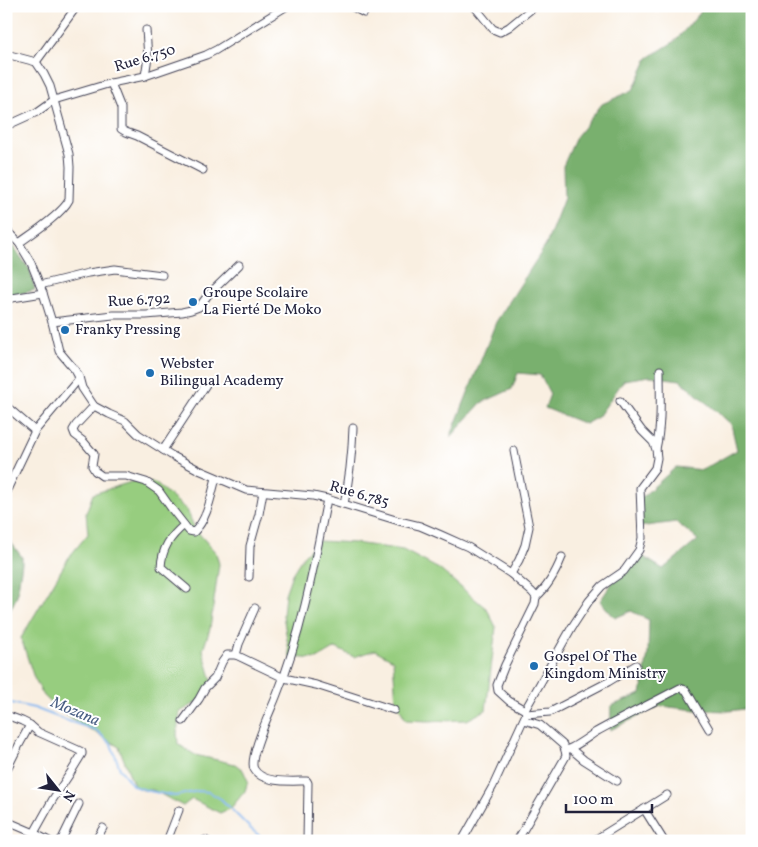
<svg xmlns="http://www.w3.org/2000/svg" width="758" height="847" font-family="Vollkorn,serif">
	<rect width="100%" height="100%" fill="#fff"/>
	<filter id="ink" filterUnits="userSpaceOnUse"><feTurbulence type="fractalNoise" baseFrequency=".02" numOctaves="2"/><feDisplacementMap in="SourceGraphic" scale="10" xChannelSelector="R" yChannelSelector="G"/><feConvolveMatrix kernelMatrix="1 2 1 2 8 2 1 2 1" color-interpolation-filters="sRGB"/></filter>
	<filter id="wash" filterUnits="userSpaceOnUse"><feTurbulence type="fractalNoise" baseFrequency=".0096" numOctaves="4" result="noise"/><feDisplacementMap in="SourceGraphic" scale="20" xChannelSelector="R" yChannelSelector="G"/><feGaussianBlur stdDeviation="1.12" result="paint"/><feColorMatrix in="noise" values="0 0 0 0 0 0 0 0 0 0 0 0 0 0 0 0 0 1.4 0 .05"/><feComposite in="paint" operator="in"/></filter>
	<g filter="url(#wash)">
		<rect width="100%" height="100%" fill="#f9efe1"/>
		<g fill="#97cd7f" stroke="#5c785d">
			<polygon points="134,481 155,483 187,510 195,529 216,553 219,564 210,629 203,650 212,681 199,701 180,712 177,733 178,744 195,755 235,764 243,770 248,781 245,791 231,808 220,813 192,799 183,806 153,790 143,790 134,786 119,747 60,711 44,696 34,678 21,638 69,557 88,534 86,513 93,494"/>
			<polygon points="319,541 355,543 403,550 439,569 487,609 496,627 486,710 467,720 427,721 406,720 396,702 393,660 375,650 354,657 336,648 317,659 290,657 283,615 285,594 292,574 304,555"/>
		</g>
		<g fill="#79b06e" stroke="#4e6954">
			<polygon points="702,6 752,6 752,708 729,711 696,710 660,706 610,730 611,706 641,694 648,654 649,620 631,611 615,618 600,601 618,574 642,556 663,569 698,540 676,522 639,527 641,498 676,467 702,470 737,450 731,424 680,380 650,376 624,380 598,417 585,424 545,408 550,394 540,375 518,373 512,389 481,403 450,438 496,322 546,245 564,198 563,166 576,137 602,104 633,90 648,58 675,41 700,13"/>
			<polygon points="6,236 30,270 35,290 6,297"/>
			<polygon points="6,536 22,557 22,563 17,596 8,615 6,615"/>
		</g>
		<g fill="none" stroke-linecap="round" stroke-linejoin="round">
			<g stroke="#84b7f1" stroke-width="2">
				<polyline points="6,702 34,708 68,721 96,730 111,744 120,769 133,786 149,791 175,796 198,791 209,792 221,799 250,828 262,838 269,841"/>
				<path d="M328,841c6,-5 14,-5 21,0"/>
			</g>
		</g>
	</g>
	<g filter="url(#ink)">
		<g fill="none" stroke-linecap="round" stroke-linejoin="round">
			<g stroke="#424154" stroke-width="9">
				<g id="minor">
					<polyline points="351,6 364,13"/>
					<polyline points="474,6 493,29 500,32 509,27 535,6"/>
					<path d="M6,54l30,8 8,12 6,12 19,68 1,13 -1,33c-7,14 -36,33 -50,43"/>
					<polyline points="36,62 77,6"/>
					<polyline points="145,76 148,57 146,30"/>
					<polyline points="111,83 121,108 121,129 126,132 137,136 203,170"/>
					<polyline points="6,126 37,112 54,100 111,83 145,76 206,55 216,50 287,6"/>
					<polyline points="6,230 19,243 31,263 43,293 52,322 59,351 75,370 79,377 82,388 94,406 109,414 125,421 138,434 171,455 199,470 246,490 313,496 327,499 399,521 420,526 441,535 468,547 511,574 532,592 536,597 535,604 505,665 497,685 498,691 509,701 525,710 526,714 493,786 462,841"/>
					<polyline points="40,285 88,273 115,269 162,275"/>
					<polyline points="6,299 43,293"/>
					<polyline points="52,322 113,315 146,315 182,312 191,310 199,307 208,295 239,265"/>
					<polyline points="6,406 35,431"/>
					<path d="M94,406l-18,19 -3,5 2,5 8,6 11,13 -2,12 3,5 7,5h24l20,6 13,9 12,17 18,23 5,1c14,-14 17,-36 22,-54"/>
					<path d="M656,449c6,-26 4,-53 4,-79"/>
					<polyline points="163,450 207,383"/>
					<polyline points="6,492 35,431 77,381 79,377"/>
					<path d="M344,504c6,-27 8,-49 9,-76"/>
					<path d="M184,525c-14,12 -22,23 -23,42l26,22"/>
					<polyline points="511,574 519,560 525,545 529,527 514,451"/>
					<polyline points="249,577 250,546 259,514 263,492"/>
					<path d="M536,597c12,-10 20,-25 26,-40"/>
					<polyline points="255,608 239,644 236,655 284,678 316,685 394,710"/>
					<polyline points="525,710 572,627 589,601 602,586 624,571 639,550 642,538 640,488 655,468 657,458 656,449 653,442 642,431 620,401"/>
					<polyline points="526,714 550,712 608,682 636,665"/>
					<polyline points="6,715 22,721 30,725 38,732 76,749 82,752 82,754 71,772 53,799 34,833"/>
					<polyline points="183,721 199,699 205,688 215,678 222,662 227,655 236,655"/>
					<polyline points="571,749 584,760 617,781"/>
					<path d="M565,750c8,-1 23,-13 31,-18 27,-15 56,-29 84,-44l6,2 23,39"/>
					<polyline points="6,771 19,745 30,725"/>
					<polyline points="644,809 664,841"/>
					<polyline points="6,821 34,833 49,841"/>
					<polyline points="205,840 207,841"/>
					<polyline points="61,841 79,804"/>
					<polyline points="95,841 103,828"/>
					<polyline points="167,841 179,810"/>
					<path d="M307,841l1,-58 -1,-2c-15,0 -45,3 -53,-12 -6,-11 17,-59 22,-72 26,-64 38,-131 51,-198"/>
					<polyline points="517,841 566,756 565,750 563,745 540,725 524,720"/>
					<polyline points="593,841 667,795"/>
				</g>
			</g>
			<use href="#minor" stroke="#fff" stroke-width="7"/>
		</g>
	</g>
	<g fill="#1f6fb2" stroke="#fff" stroke-width="2">
		<circle cx="193" cy="302" r="5"/>
		<circle cx="65" cy="330" r="5"/>
		<circle cx="150" cy="373" r="5"/>
		<circle cx="534" cy="666" r="5"/>
	</g>
	<g text-anchor="middle" dominant-baseline="central" stroke-width="4" stroke-linejoin="round" paint-order="stroke">
		<g font-size="15" fill="#22223b" stroke="#fff">
			<text transform="translate(145 59) rotate(-17)">Rue 6.750</text>
			<text transform="translate(139 301) rotate(-3)">Rue 6.792</text>
			<text transform="translate(359 495) rotate(16)">Rue 6.785</text>
		</g>
		<g font-size="15" fill="#22223b" stroke="#fff" text-anchor="start">
			<text x="203" y="293">Groupe Scolaire<tspan x="203" dy="17">La Fierté De Moko</tspan></text>
			<text x="75" y="330">Franky Pressing</text>
			<text x="160" y="364">Webster<tspan x="160" dy="17">Bilingual Academy</tspan></text>
			<text x="544" y="657">Gospel Of The<tspan x="544" dy="17">Kingdom Ministry</tspan></text>
		</g>
		<g font-size="16" font-style="italic" fill="#495e84" stroke="#fff">
			<text transform="translate(75 712) rotate(23)">Mozana</text>
		</g>
	</g>
	<rect width="758" height="847" fill="none" stroke="#fff" stroke-width="25"/>
	<g transform="translate(58 790) rotate(120)" stroke="#ffffff" stroke-width="4" paint-order="stroke">
	<path d="M0-4L9 19L0 12L-9 19Z" fill="#22223b"/>
	<text y="-8" font-size="14" font-weight="bold" text-anchor="middle" fill="#22223b">N</text>
	</g>
	<path d="M566 804v8h86v-8" fill="none" stroke="#22223b" stroke-width="2.5"/>
	<text x="573" y="804" font-size="15" fill="#22223b" stroke="#ffffff" stroke-width="4" paint-order="stroke">100 m</text>
</svg>
